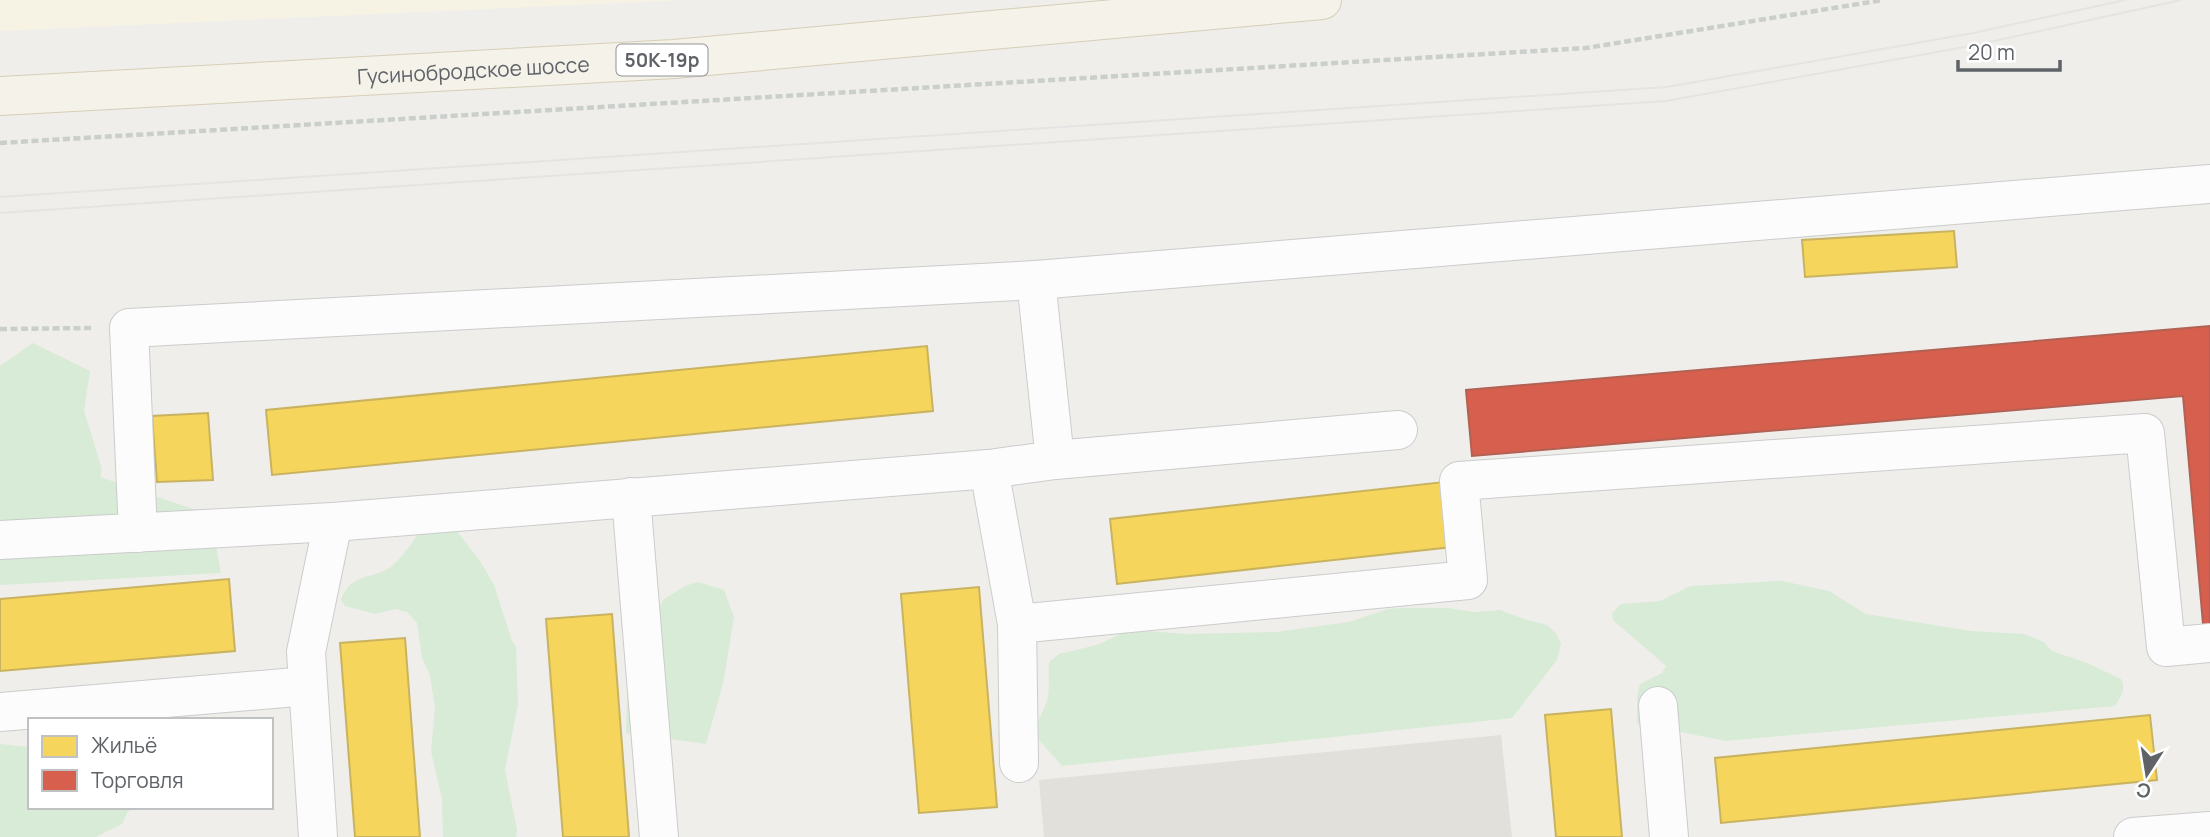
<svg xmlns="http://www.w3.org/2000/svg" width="2210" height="837" font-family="Manrope,sans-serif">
	<rect width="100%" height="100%" fill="#efeeea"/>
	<polygon fill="#f7f3e4" points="0,0 685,0 0,31"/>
	<polygon fill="#e2e0da" points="1501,735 1512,837 1044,837 1039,780"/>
	<g fill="#d8ebd6">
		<polygon points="33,343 90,371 84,411 102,469 100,477 210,515 221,573 0,585 0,366"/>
		<path d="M428,519l24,6 28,36 14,24 18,56 4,5 2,59 -13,65 12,60 -1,7h-73l-1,-38 -11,-48 4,-42 -5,-34 -8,-17 -5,-35 -10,-11 -12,-3 -20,5 -30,-8 -4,-6c10,-30 36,-19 53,-36 14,-13 24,-30 34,-45z"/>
		<path d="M1782,581l47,10 37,23 105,17 53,3 20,8 8,9 35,12 34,16c6,10 -1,19 -6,27l-390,35 -88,-18v-26l3,-13 22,-11 4,-7 -53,-46 -1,-7 9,-9 39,-3 30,-15z"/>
		<polygon points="698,582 724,590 734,617 723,684 706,744 626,733 628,666 664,599 685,586"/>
		<path d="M1401,608h47l26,4 26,-2 24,9 23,6 9,8 5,11 -4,16 -45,58 -450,48 -24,-27c-6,-16 8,-28 10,-43 2,-11 0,-23 1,-34l10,-8 38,-9 26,-12 24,-2 40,3 89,-2 73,-10 39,-13z"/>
		<polygon points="0,744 30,747 30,807 133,807 127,813 122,824 96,837 0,837"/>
	</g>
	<g fill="#f6d55c" stroke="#c9b360" stroke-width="2">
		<polygon points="1954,231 1957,267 1805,277 1802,240"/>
		<polygon points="927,346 933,411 272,475 266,410"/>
		<polygon points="208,413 213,480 157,482 152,416"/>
		<polygon points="1444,482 1452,547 1117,584 1110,519"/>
		<polygon points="229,579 235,651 0,671 0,599"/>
		<polygon points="979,587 997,807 919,813 901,594"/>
		<polygon points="612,614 629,837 563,837 546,619"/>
		<polygon points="405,638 420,837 355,837 340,643"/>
		<polygon points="1611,709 1622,837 1556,837 1545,715"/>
		<polygon points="2150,715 2157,780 1721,823 1715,758"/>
	</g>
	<polygon fill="#d6604d" stroke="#b26155" stroke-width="2" points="2210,326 2210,635 2204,635 2183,396 1472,456 1466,390"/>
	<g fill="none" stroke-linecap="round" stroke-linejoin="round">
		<g stroke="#cbcccc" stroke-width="40">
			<g id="minor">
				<polyline points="1055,460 1398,430"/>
				<polyline points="631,497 659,837"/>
				<polyline points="138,533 129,328 1036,280"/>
				<polyline points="0,540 333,522 989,469"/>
				<polyline points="1017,624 1468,580 1459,481 2145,433 2166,647 2210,643"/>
				<polyline points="1658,706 1669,837"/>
				<polyline points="0,712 308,686"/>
				<polyline points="1019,763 1017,624 989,469 1055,460 1036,280 2210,184"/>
				<polyline points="318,837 306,652 333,522"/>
				<polyline points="2133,837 2210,831"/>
			</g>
		</g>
		<g stroke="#d7ceb8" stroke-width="40">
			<g id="major">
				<path id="s1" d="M0,96l674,-37 648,-59"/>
			</g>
		</g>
		<g stroke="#cacfcc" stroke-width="4.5" stroke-dasharray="7 3.5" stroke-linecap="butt">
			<polyline points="0,143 1586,48 1883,0"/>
			<polyline points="0,329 94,328"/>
		</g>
		<use href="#minor" stroke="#fdfcfc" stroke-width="38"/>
		<use href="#major" stroke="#f4f2e9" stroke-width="38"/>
		<g stroke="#e4e4e4" stroke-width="2">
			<polyline points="0,197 1667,87 1973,33 2125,0"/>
			<polyline points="0,213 1666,101 1976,45 2181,0"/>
		</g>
	</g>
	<g text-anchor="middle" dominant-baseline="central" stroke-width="7" stroke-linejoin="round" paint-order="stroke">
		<rect fill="#fff" stroke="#8f9295" stroke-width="2" x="616.5" y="44.5" width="91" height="31" rx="5"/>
		<g font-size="19" font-weight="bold" fill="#5f6368">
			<text x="662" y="60">50К-19р</text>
		</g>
		<g font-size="21" fill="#5f6368" stroke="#fff">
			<text stroke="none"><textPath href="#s1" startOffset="474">Гусинобродское шоссе</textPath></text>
		</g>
	</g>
	<rect x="28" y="718" width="245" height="91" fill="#ffffff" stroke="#bfc1c3" stroke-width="2"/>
	<rect x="42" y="736" width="35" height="21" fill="#f6d55c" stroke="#bfc1c3" stroke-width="2"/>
	<text x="91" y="753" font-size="21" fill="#5f6368">Жильё</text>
	<rect x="42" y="770" width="35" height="21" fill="#d6604d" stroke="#bfc1c3" stroke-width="2"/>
	<text x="91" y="788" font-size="21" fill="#5f6368">Торговля</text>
	<g transform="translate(2147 774) rotate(192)" stroke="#ffffff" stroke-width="5" paint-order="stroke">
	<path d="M0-5L12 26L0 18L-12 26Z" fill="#5f6368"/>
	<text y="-10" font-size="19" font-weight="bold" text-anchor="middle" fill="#5f6368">С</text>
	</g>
	<path d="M1958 60v10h102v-10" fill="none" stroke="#5f6368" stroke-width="3.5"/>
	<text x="1968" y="60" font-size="21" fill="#5f6368" stroke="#ffffff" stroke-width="5" paint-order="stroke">20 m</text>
</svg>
